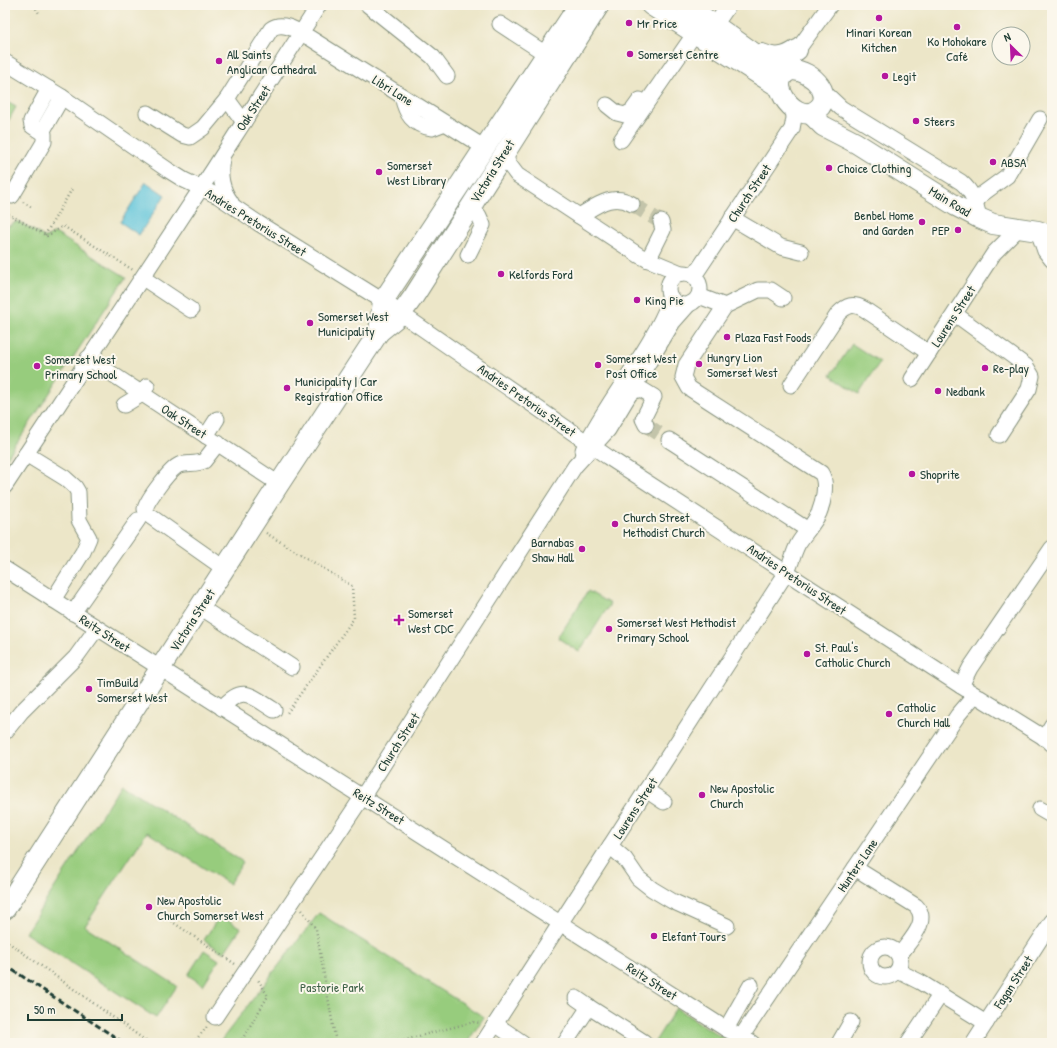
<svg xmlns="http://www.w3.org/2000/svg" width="1057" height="1048" font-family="'Patrick Hand',sans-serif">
	<rect width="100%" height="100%" fill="#fbf7ec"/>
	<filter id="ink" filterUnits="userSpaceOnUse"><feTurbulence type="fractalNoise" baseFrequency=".025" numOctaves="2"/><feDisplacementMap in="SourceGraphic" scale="8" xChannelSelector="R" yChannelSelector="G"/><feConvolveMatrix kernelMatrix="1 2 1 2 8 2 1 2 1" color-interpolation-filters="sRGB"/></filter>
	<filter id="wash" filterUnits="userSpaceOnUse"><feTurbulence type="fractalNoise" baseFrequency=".012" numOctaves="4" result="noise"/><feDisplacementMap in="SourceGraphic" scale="16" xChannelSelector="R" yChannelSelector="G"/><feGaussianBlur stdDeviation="0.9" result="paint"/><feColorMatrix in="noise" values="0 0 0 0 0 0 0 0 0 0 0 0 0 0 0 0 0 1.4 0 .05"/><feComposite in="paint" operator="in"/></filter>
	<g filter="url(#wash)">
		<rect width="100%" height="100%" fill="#ece6c8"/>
		<g fill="#97cc7d" stroke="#5b8458">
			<polygon points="5,101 16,107 5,127"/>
			<polygon points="18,221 46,238 55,233 126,277 5,461 5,228"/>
			<polygon points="852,344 880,362 859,394 831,375"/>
			<polygon points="588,591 610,604 579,652 558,638"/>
			<polygon points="122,784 243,862 229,884 147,832 85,926 177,986 156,1018 25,933"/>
			<polygon points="319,913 484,1017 467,1043 219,1043"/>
			<polygon points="220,915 241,928 224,953 204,940"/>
			<polygon points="204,950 219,960 203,985 188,975"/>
			<polygon points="676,1008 731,1043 654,1043"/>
		</g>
		<polygon fill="#5cc3d9" stroke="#3e8086" points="146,182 165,195 139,235 120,222"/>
	</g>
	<g filter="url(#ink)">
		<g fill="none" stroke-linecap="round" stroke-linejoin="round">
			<g stroke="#c3c4aa" stroke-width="15" stroke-dasharray="15 8" stroke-linecap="butt">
				<polyline points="632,204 661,222"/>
				<polyline points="646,425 669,440"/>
			</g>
			<g stroke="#86927e" stroke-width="17">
				<g id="minor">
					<polyline points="368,5 433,57 447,76"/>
					<polyline points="500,24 546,54"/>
					<polyline points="715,25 729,5"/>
					<polyline points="791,59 830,5"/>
					<polyline points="5,62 62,97 168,170 184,180 218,196 258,223 383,301 608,457 961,686 1048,740 1052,744"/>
					<path d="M823,91l18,17 120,74c12,10 15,21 18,36"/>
					<path d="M402,96c4,18 10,29 30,32l13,-5"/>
					<polyline points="607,105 617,113 625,115 632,111 640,100"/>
					<polyline points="147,113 182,135 190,137 203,128 227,99"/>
					<path d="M244,122l-17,-23 44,-70c12,-9 28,3 39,9l175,110"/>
					<polyline points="42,132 62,97"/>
					<polyline points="621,140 695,33"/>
					<polyline points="505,151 508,163 517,175 640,256 681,273"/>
					<path d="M222,159c-3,16 -1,30 9,43"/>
					<polyline points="12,196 44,142 44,134 32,126 31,121 49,89"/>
					<polyline points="976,202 981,195 1007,176 1040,119"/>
					<path d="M579,216c17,-10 34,-24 53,-12"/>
					<polyline points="732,218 781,247 801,252"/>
					<polyline points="1038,231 1045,251 1052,260"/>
					<polyline points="468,255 483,225 479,216 471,205"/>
					<polyline points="648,260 663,230 661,222"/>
					<circle cx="684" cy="289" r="16"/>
					<polyline points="694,276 792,129 794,118 793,107"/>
					<polyline points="143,278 191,310"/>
					<polyline points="699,296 725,306"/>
					<polyline points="955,314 1026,366 1032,376 1029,389 999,435"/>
					<polyline points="88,358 279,484"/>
					<polyline points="912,379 994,253 1019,228"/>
					<path d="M791,385l47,-71c9,-9 15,-11 26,-5l65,44"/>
					<polyline points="631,392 641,389 654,397 643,419 646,425"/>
					<polyline points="124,405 142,394 147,386"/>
					<polyline points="206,436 217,419"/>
					<polyline points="669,440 808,530"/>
					<path d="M218,443l-14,18c-8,4 -17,1 -25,4 -9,4 -32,35 -34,44l2,5 78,55"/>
					<path d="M583,450c25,-53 67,-97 88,-152"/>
					<polyline points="26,454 65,478 75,487 78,492 79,520 89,538 83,552 53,600"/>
					<polyline points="5,486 213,170 319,5"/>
					<polyline points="5,569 726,1029 752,1043"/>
					<polyline points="200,607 292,667"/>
					<polyline points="73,613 138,520"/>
					<polyline points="961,686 970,668 1052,548"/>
					<path d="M222,708c21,-24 29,-12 52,2"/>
					<polyline points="5,732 21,712 76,657 97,628"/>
					<polyline points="1044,738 1052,725"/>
					<polyline points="646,790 664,802"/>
					<polyline points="1040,809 1052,816"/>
					<polyline points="610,846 625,859 638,878 652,889 672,901 727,926"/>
					<path d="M855,868l61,38c15,16 -8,36 -17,50"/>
					<circle cx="885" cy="962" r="15"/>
					<polyline points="898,971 920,982 986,1023"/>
					<polyline points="576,998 589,1007"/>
					<polyline points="215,1017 363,796 575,466 608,430 673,322 689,304"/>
					<polyline points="495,1024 523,1043"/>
					<polyline points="726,1029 751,985"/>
					<polyline points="741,1037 958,715 975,695"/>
					<path d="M483,1043l298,-462c10,-11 10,-24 17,-37 6,-10 16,-20 21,-31 4,-10 9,-30 2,-40l-132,-85 -6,-11 3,-12 39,-59 33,-16h13l12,8"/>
					<polyline points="565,1043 589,1007 644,1042"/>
					<polyline points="839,1043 851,1022"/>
					<polyline points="908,1043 941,994"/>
					<polyline points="973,1043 1052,921"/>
				</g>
			</g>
			<g stroke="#86927e" stroke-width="22">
				<g id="major">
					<polyline points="651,5 779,87"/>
					<polyline points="686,5 762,59 787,72"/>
					<path d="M762,54c14,6 23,4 35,-4"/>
					<path d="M791,70c21,-1 48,29 22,42 -20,9 -49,-32 -22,-42z"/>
					<polyline points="810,113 823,126 856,143 956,206 979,218 993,224 1038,231 1052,236"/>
					<polyline points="379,332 383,301 579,5"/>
					<polyline points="5,909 279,484 379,332 401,314 414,296 599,5"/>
				</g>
			</g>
			<g stroke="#86927e" stroke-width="2.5" stroke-dasharray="1 3" stroke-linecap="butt">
				<polyline points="34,5 40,15"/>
				<polyline points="23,202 33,208"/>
				<polyline points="5,212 47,236 63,226 133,270"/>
				<polyline points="45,235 72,189"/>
				<polyline points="266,533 352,586 354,618 287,713"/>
				<polyline points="302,910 316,929 336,1043"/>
				<polyline points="171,921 235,964"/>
				<polyline points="5,940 149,1043"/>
				<polyline points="193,1043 207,1027"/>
				<polyline points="240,1043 268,996 257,978"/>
				<polyline points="392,1043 473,1022 481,1023"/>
			</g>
			<use href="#minor" stroke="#fff" stroke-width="15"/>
			<use href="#major" stroke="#fff" stroke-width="20"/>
			<polyline stroke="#1f3d34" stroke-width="3" stroke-dasharray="6 3" stroke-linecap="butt" points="5,965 124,1043"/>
		</g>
	</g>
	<g fill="#b5179e" stroke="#fbf7ec" stroke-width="1.5">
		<circle cx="879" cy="18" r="4"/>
		<circle cx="629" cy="23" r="4"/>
		<circle cx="957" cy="27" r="4"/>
		<circle cx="630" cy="54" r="4"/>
		<circle cx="219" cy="61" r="4"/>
		<circle cx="885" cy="76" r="4"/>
		<circle cx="916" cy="121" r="4"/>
		<circle cx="993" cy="162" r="4"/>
		<circle cx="829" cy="168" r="4"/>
		<circle cx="379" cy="172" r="4"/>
		<circle cx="922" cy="222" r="4"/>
		<circle cx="958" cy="230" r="4"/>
		<circle cx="501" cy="274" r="4"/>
		<circle cx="637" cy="300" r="4"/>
		<circle cx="310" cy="323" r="4"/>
		<circle cx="727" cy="337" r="4"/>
		<circle cx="699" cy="364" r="4"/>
		<circle cx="598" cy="365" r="4"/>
		<circle cx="37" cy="366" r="4"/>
		<circle cx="985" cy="368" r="4"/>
		<circle cx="287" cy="388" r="4"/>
		<circle cx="938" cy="391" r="4"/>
		<circle cx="912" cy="474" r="4"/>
		<circle cx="615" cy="524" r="4"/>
		<circle cx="582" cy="549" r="4"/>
		<path d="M397 614h4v4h4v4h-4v4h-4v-4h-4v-4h4z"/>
		<circle cx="609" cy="629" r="4"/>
		<circle cx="807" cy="654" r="4"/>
		<circle cx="89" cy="689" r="4"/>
		<circle cx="889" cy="714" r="4"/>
		<circle cx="702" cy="795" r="4"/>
		<circle cx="149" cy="907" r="4"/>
		<circle cx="654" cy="936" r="4"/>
	</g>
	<g text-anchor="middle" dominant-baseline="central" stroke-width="4" stroke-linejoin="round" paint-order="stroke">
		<g font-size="13" fill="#1f3d34" stroke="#fbf7ec" text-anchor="start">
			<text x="637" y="23">Mr Price</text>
			<text x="879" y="32" text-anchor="middle">Minari Korean<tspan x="879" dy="15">Kitchen</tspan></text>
			<text x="957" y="41" text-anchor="middle">Ko Mohokare<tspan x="957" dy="15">Café</tspan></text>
			<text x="227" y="54">All Saints<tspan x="227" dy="15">Anglican Cathedral</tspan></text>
			<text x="638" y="54">Somerset Centre</text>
			<text x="893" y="76">Legit</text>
			<text x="924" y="121">Steers</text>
			<text x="1001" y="162">ABSA</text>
			<text x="387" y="165">Somerset<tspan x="387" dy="15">West Library</tspan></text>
			<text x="837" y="168">Choice Clothing</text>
			<text x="914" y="215" text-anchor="end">Benbel Home<tspan x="914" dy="15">and Garden</tspan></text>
			<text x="950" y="230" text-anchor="end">PEP</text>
			<text x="509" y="274">Kelfords Ford</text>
			<text x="645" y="300">King Pie</text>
			<text x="318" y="316">Somerset West<tspan x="318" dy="15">Municipality</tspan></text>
			<text x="735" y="337">Plaza Fast Foods</text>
			<text x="707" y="357">Hungry Lion<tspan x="707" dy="15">Somerset West</tspan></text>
			<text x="606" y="358">Somerset West<tspan x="606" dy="15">Post Office</tspan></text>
			<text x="45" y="359">Somerset West<tspan x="45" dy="15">Primary School</tspan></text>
			<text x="993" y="368">Re-play</text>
			<text x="295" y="381">Municipality | Car<tspan x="295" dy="15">Registration Office</tspan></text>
			<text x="946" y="391">Nedbank</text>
			<text x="920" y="474">Shoprite</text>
			<text x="623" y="517">Church Street<tspan x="623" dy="15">Methodist Church</tspan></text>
			<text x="574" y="542" text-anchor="end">Barnabas<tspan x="574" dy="15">Shaw Hall</tspan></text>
			<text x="408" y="613">Somerset<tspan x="408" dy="15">West CDC</tspan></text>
			<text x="617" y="622">Somerset West Methodist<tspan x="617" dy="15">Primary School</tspan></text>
			<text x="815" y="647">St. Paul's<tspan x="815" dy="15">Catholic Church</tspan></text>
			<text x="97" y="682">TimBuild<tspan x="97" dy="15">Somerset West</tspan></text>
			<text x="897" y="707">Catholic<tspan x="897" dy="15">Church Hall</tspan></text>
			<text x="710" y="788">New Apostolic<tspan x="710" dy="15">Church</tspan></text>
			<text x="157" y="900">New Apostolic<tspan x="157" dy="15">Church Somerset West</tspan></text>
			<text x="662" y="936">Elefant Tours</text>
		</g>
		<g font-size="13" fill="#1f3d34" stroke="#fbf7ec">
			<text transform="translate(393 90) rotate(32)">Libri Lane</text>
			<text transform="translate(253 108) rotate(-57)">Oak Street</text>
			<text transform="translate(492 171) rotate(-58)">Victoria Street</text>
			<text transform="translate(749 193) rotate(-56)">Church Street</text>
			<text transform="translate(950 201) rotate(31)">Main Road</text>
			<text transform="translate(256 222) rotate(32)">Andries Pretorius Street</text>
			<text transform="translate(953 316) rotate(-57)">Lourens Street</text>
			<text transform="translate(527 400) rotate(35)">Andries Pretorius Street</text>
			<text transform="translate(184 421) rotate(33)">Oak Street</text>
			<text transform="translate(797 579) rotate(34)">Andries Pretorius Street</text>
			<text transform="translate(192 620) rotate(-57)">Victoria Street</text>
			<text transform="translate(105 633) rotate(33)">Reitz Street</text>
			<text transform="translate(398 742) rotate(-57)">Church Street</text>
			<text transform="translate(379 806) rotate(32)">Reitz Street</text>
			<text transform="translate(635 808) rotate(-57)">Lourens Street</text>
			<text transform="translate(857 865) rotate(-56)">Hunters Lane</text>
			<text transform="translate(652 981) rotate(33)">Reitz Street</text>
			<text transform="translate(1013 982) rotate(-57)">Fagan Street</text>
		</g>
		<g font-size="13" fill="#3d6146" stroke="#fbf7ec">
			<text x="332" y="987">Pastorie Park</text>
		</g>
	</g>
	<rect width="1057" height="1048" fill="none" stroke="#fbf7ec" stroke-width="20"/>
	<g transform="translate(1011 46) rotate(336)"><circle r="19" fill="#fbf7ec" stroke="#a3ada2"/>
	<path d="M0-3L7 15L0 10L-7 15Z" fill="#b5179e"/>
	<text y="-6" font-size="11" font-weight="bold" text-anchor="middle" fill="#1f3d34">N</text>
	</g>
	<path d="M28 1014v6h94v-6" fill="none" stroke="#1f3d34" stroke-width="2"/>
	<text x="34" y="1014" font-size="12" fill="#1f3d34" stroke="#fbf7ec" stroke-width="3" paint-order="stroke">50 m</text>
</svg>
